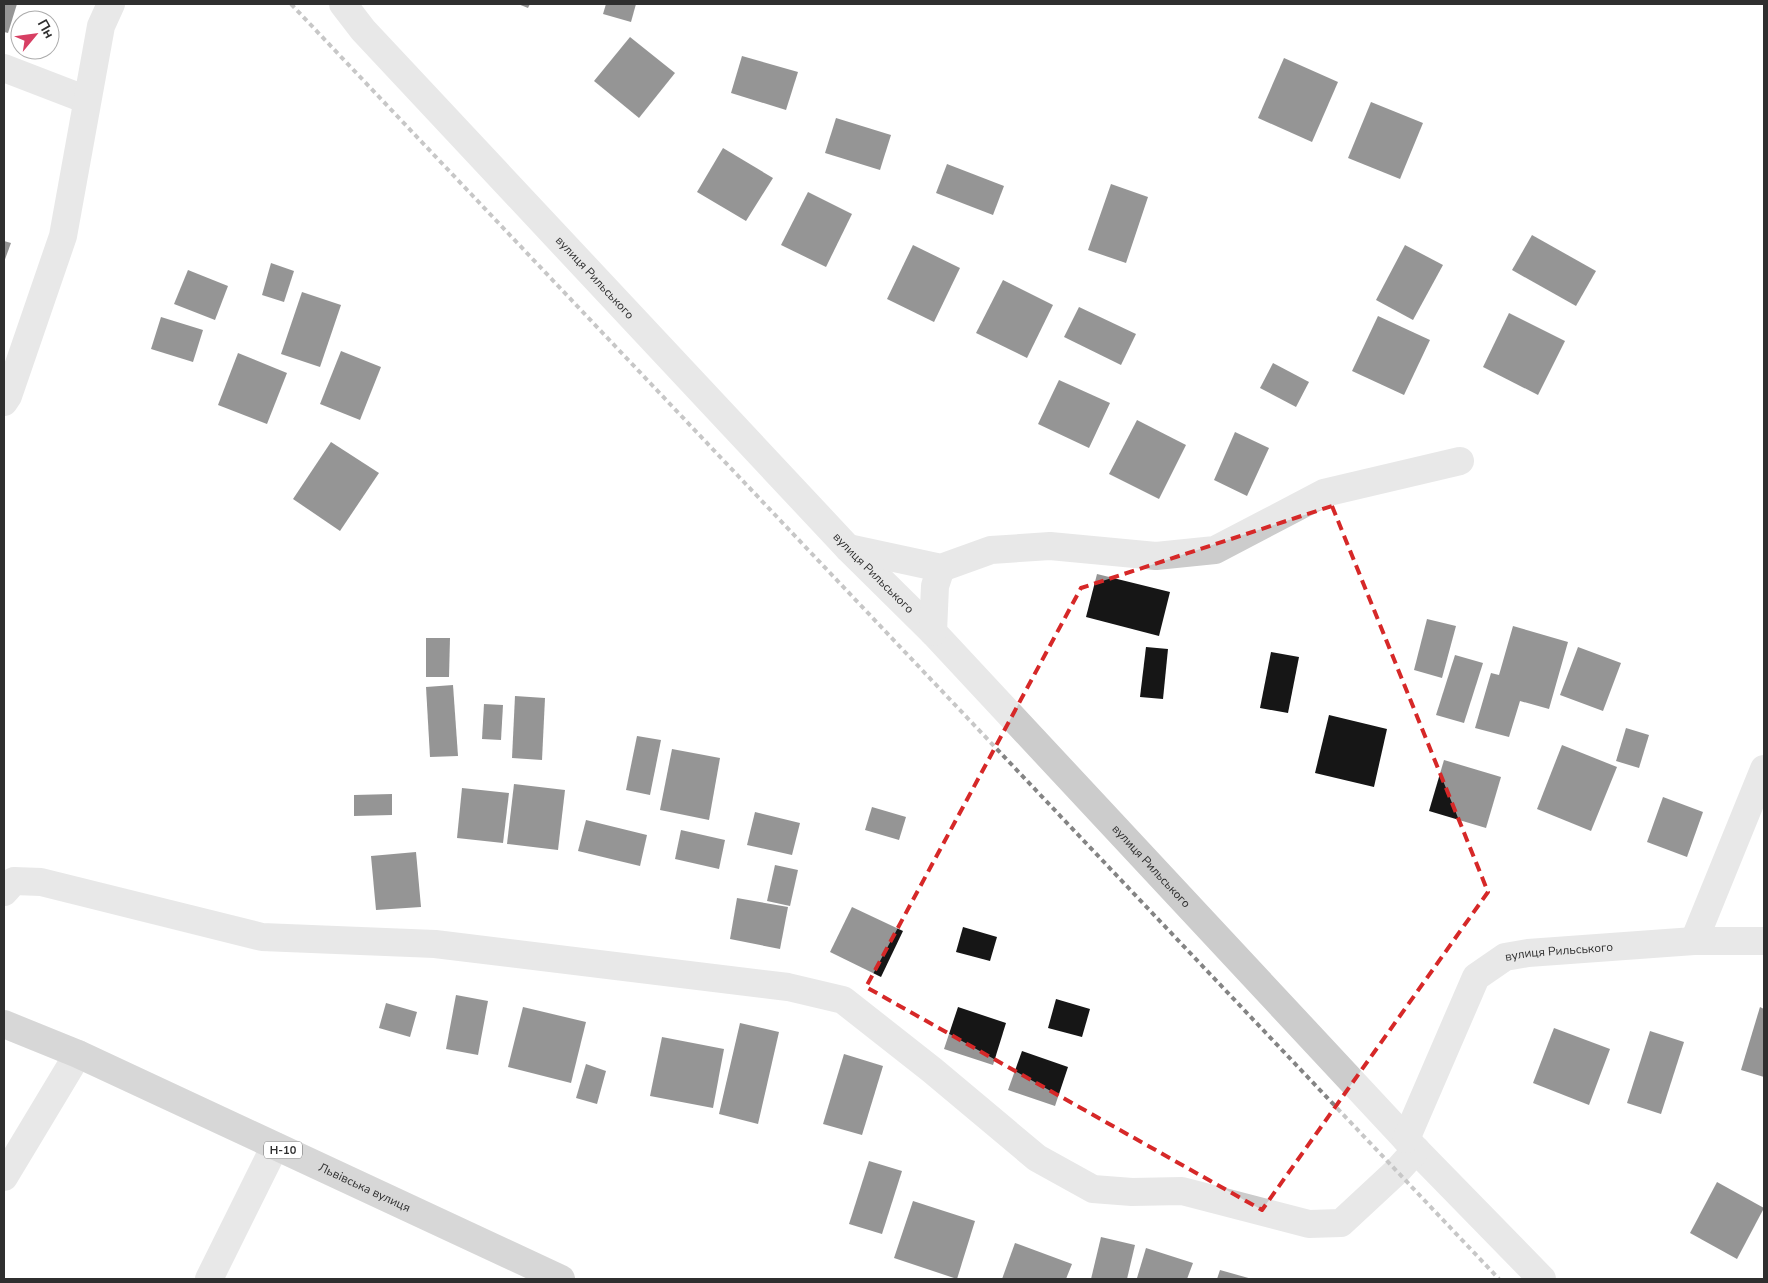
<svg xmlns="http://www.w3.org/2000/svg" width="1768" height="1283" font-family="'Nunito Sans',sans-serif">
	<rect width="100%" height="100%" fill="#fff"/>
	<g fill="#161616">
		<polygon points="4,4 17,4 8,33 4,32"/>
		<polygon points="518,4 530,4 528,8"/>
		<polygon points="606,4 636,4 631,22 603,14"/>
		<polygon points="630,37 675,73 639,118 594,81"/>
		<polygon points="742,56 798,72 786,110 731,93"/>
		<polygon points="1284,58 1338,82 1312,142 1258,118"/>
		<polygon points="1371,102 1423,123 1400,179 1348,158"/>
		<polygon points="836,118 891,135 880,170 825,153"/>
		<polygon points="723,148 773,178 746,221 697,192"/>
		<polygon points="947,164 1004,186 993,215 936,193"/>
		<polygon points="1111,184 1148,197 1126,263 1088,250"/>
		<polygon points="808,192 852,214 826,267 781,245"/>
		<polygon points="1532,235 1596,271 1576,306 1512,270"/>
		<polygon points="4,241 11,243 4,262"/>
		<polygon points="913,245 960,268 934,322 887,299"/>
		<polygon points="1405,245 1443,265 1413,320 1376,300"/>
		<polygon points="271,263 294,271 284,302 262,295"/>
		<polygon points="188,270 228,286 215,320 174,304"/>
		<polygon points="1003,280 1053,305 1027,358 976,333"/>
		<polygon points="302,292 341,305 320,367 281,354"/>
		<polygon points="1079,307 1136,334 1121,365 1064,337"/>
		<polygon points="1509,313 1565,341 1538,395 1483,367"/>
		<polygon points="1378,316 1430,340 1404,395 1352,371"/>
		<polygon points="161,317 203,330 193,362 151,349"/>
		<polygon points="341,351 381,367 360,420 320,404"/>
		<polygon points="238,353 287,373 267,424 218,405"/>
		<polygon points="1273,363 1309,382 1296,407 1260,388"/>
		<polygon points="1059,380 1110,403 1089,448 1038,424"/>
		<polygon points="1137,420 1186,445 1159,499 1109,474"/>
		<polygon points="1235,432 1269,448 1247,496 1214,480"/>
		<polygon points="331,442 379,473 340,531 293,499"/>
		<polygon points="1097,574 1170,592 1159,636 1086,617"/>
		<polygon points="1427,619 1456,626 1442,678 1414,670"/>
		<polygon points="1513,626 1568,642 1549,709 1520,701 1509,737 1475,728 1491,673 1499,675"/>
		<polygon points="426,638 450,638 449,677 426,677"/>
		<polygon points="1146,647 1168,649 1163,699 1140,697"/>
		<polygon points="1578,647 1621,663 1603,711 1560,695"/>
		<polygon points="1271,652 1299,657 1288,713 1260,708"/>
		<polygon points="1455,655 1483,663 1464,723 1436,715"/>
		<polygon points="453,685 458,756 430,757 426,687"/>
		<polygon points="515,696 545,698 542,760 512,758"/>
		<polygon points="484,704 503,705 501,740 482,739"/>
		<polygon points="1329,715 1387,729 1374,787 1315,773"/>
		<polygon points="1626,728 1649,735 1639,768 1616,761"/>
		<polygon points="637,736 661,740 650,795 626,790"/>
		<polygon points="1562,745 1617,767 1591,831 1537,809"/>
		<polygon points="672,749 720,758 709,820 660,810"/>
		<polygon points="1444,760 1501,777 1486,828 1429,811"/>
		<polygon points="514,784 565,790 558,850 507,844"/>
		<polygon points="462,788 509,793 503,843 457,838"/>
		<polygon points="392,794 392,815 354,816 354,795"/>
		<polygon points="1663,797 1703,812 1687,857 1647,842"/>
		<polygon points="872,807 906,817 899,840 865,830"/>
		<polygon points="755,812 800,823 792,855 747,845"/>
		<polygon points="586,820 647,835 640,866 578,851"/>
		<polygon points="681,830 725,840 719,869 675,859"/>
		<polygon points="416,852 421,907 376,910 371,856"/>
		<polygon points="775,865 798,870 790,906 767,901"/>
		<polygon points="737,898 788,907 780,949 730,939"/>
		<polygon points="852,907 903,931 881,977 830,952"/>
		<polygon points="963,927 997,937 990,961 956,952"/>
		<polygon points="456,995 488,1001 478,1055 446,1049"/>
		<polygon points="1056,999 1090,1009 1082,1037 1048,1028"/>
		<polygon points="386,1003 417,1012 410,1037 379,1028"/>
		<polygon points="523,1007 586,1022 571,1083 508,1067"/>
		<polygon points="958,1007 1006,1023 993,1065 944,1049"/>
		<polygon points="1760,1007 1764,1009 1764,1077 1741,1070"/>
		<polygon points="740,1023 779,1032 758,1124 719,1114"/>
		<polygon points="1554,1028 1610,1049 1589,1105 1533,1083"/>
		<polygon points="1650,1031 1684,1042 1661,1114 1627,1103"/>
		<polygon points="662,1037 724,1049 713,1108 650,1096"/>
		<polygon points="1022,1051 1068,1067 1055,1106 1008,1090"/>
		<polygon points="844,1054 883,1066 862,1135 823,1124"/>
		<polygon points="586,1064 606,1071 597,1104 576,1098"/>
		<polygon points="869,1161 902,1171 882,1234 849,1224"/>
		<polygon points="1717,1182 1764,1208 1737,1259 1690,1233"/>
		<polygon points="913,1201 975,1221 957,1279 894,1258"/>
		<polygon points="1101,1237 1135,1245 1127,1279 1091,1279"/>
		<polygon points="1015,1243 1072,1264 1066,1279 1002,1279"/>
		<polygon points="1146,1248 1193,1263 1187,1279 1143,1279 1137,1278"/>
		<polygon points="1220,1270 1252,1279 1217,1279"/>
	</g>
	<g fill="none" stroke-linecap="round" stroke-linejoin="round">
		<g stroke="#ccc" stroke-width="28">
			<path id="s1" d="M343,4l20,26 485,518 85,84 483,518 126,129"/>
			<polyline points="4,68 87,100"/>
			<polyline points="4,402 8,396 63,236 101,26 111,4"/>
			<polyline points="848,548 941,568 991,550 1050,546 1156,556 1215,550 1324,493 1460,461"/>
			<polyline points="933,632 935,586 941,568"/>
			<polyline points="4,892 14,881 41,882 262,937 435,944 788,987 843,1000 932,1070 1037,1158 1093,1189 1132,1192 1182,1191 1309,1224 1341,1223 1397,1171 1416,1150"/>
			<polyline points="1694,941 1764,769"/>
			<path id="s2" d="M1406,1139l70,-162 29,-20 23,-4 166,-12h70"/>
			<polyline points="4,1177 78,1054"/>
			<polyline points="209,1279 275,1146"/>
		</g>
		<path stroke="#a7a7a7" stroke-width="28" id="s3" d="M4,1024l74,30 483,225"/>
		<polyline stroke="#848484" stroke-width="4" stroke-dasharray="5 4" stroke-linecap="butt" points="291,4 1499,1279"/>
	</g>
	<path d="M0 0H1768V1283H0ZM1332,506l156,386 -226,318 -396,-223 215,-399z" fill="#fff" fill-opacity=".55" fill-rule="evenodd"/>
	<path fill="none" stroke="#d62828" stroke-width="4" stroke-dasharray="10 6" stroke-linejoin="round" d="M1332,506l156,386 -226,318 -396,-223 215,-399z"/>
	<g text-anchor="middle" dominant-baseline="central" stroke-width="5" stroke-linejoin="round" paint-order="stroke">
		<rect fill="#fff" stroke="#6d6d6d" stroke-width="1" x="264" y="1141.5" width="38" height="17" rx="4"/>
		<g font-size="11" font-weight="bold" fill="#2f2f2f">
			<text x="283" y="1150">Н-10</text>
		</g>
		<g font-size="12" fill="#2f2f2f" stroke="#fff">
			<text stroke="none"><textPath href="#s1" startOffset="372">вулиця Рильського</textPath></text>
			<text stroke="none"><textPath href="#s1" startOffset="778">вулиця Рильського</textPath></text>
			<text stroke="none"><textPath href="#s1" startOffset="1182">вулиця Рильського</textPath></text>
			<text stroke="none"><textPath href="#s2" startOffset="266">вулиця Рильського</textPath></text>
			<text stroke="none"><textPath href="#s3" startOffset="396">Львівська вулиця</textPath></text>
		</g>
	</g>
	<rect width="1768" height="1283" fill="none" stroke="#2f2f2f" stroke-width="10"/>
	<g transform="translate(35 35) rotate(61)"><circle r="24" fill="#ffffff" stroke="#acacac"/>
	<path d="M0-4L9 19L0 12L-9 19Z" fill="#d73f63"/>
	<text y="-8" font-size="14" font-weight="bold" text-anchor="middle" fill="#2f2f2f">Пн</text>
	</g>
</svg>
